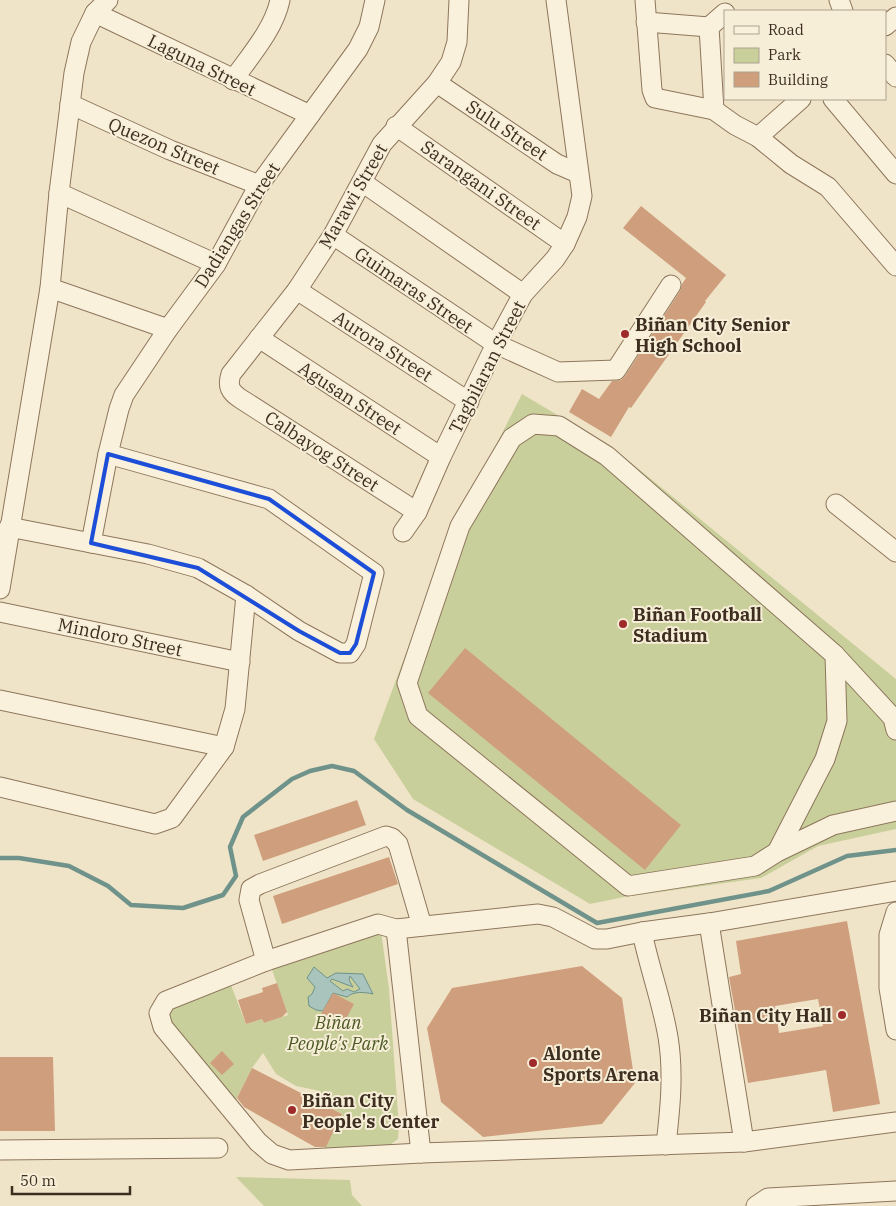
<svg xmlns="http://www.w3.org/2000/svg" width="896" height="1206" font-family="'IBM Plex Serif',serif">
	<rect width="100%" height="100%" fill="#f0e4c8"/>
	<g fill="#c9cf9b">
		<polygon points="522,394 613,448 896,679 896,829 818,846 761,878 624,897 590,904 413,799 374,739 427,597 468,500"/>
		<polygon points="381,931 389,989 399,1127 398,1139 387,1147 323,1152 342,1114 328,1106 320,1091 296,1086 276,1074 263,1053 252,1068 235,1102 167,1019 172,1003 229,980 246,1024 262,1019 264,1023 288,1015 271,967"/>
		<polygon points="236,1177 350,1180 352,1195 362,1206 264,1206"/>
	</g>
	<path fill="#a9c4bc" stroke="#6f938a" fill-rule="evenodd" d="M314,967l13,11 9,-5 27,1 10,20c-9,-2 -19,-3 -26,3l-14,-4 -10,18 -7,-1 -7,-4 -1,-9 4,-3 3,-7 -8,-9zM350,976l10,13 -6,3 -7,-3 -4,2 -13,-10 2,-2 21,8 -4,-7z"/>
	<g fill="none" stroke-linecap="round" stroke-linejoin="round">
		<polyline stroke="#6f938a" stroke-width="4.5" points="0,858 19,858 69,866 108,886 131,905 183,908 223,895 236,876 230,847 243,817 292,779 310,771 332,766 354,771 407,810 597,923 769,891 847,856 896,850"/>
	</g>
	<g fill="#cf9f7d" fill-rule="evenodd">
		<polygon points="641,206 726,275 705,301 706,302 631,408 629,407 611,437 569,412 582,389 599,399 612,381 621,380 625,376 680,291 682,284 686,278 623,228"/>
		<polygon points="465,648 681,825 645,870 428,693"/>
		<polygon points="357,800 366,825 263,861 254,835"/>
		<polygon points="389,857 398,884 282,924 273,896"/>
		<path d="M847,921l33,183 -47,8 -7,-42 -78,13 -19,-106 12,-3 -5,-33zM818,999l5,27 -44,7 -4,-27z"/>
		<polygon points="582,966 622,998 635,1083 602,1124 483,1137 441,1102 427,1028 452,988"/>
		<polygon points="277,983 287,1012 282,1017 264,1023 262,1019 246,1024 238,1000 263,992 262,988"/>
		<polygon points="333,993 354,1004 339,1032 317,1021"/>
		<polygon points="222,1051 234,1064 222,1075 210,1063"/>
		<polygon points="0,1057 53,1057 55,1131 0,1131"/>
		<polygon points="252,1068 342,1114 326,1147 315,1147 244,1107 237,1098"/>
	</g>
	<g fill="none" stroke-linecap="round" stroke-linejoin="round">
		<g stroke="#8d765c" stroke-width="21">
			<g id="minor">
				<polyline points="645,0 652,90 655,98 714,110 735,125 758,137 791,164 828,187 896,266"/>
				<polyline points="839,0 843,11"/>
				<polyline points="95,13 310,115"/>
				<polyline points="646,22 709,27"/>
				<polyline points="885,26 896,17"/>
				<polyline points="885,64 896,77"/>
				<path d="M233,80c17,-24 41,-51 47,-80"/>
				<polyline points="437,83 557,164 578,173"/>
				<polyline points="833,99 896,174"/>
				<polyline points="70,104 170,150 259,185"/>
				<polyline points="714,110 709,27 725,13"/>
				<polyline points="396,126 565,244"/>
				<polyline points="758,137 801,99"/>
				<polyline points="362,182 523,294"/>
				<polyline points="59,193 216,264"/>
				<polyline points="333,235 496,344 558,372 616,370 671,285"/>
				<polyline points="50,288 168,329"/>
				<polyline points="297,290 469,402"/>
				<polyline points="259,338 441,457"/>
				<polyline points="836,504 896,552"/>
				<path d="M417,512l-176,-113c-11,-7 -14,-13 -10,-25l66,-84 36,-55 49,-91 55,-61 14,-21 6,-20 2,-42"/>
				<polyline points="9,527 148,554 198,568 246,595 299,631 340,653 350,653 356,644 374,573 269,499 108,454"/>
				<polyline points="403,532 417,512 441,457 496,344 523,294 555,259 565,244 577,217 582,196 556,0"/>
				<polyline points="91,543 108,454 119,409 124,395 168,329 216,264 259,185 358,49 369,27 375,0"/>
				<polyline points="0,589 50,288 59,193 74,73 81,42 95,13 108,0"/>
				<polyline points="0,612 240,662"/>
				<polyline points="0,700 224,747"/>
				<polyline points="896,730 893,718 835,655 607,456 559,426 533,424 512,438 460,526 407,683 418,716 628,886 755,866 777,852 833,825 896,811"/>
				<polyline points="0,787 155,824 172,818 224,747 235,709 246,595"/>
				<polyline points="777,852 825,759 837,721 835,655"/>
				<polyline points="896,891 709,923 642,932 607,939 595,939 553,917 538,914 396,929 378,924 266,961 166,1001 159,1013 163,1027 258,1142 272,1154 289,1160 421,1153 744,1142 896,1122"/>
				<polyline points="896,912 889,935 889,988 896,1030"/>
				<polyline points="709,923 744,1142"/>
				<polyline points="396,929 421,1153"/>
				<path d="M642,932c7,35 20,69 26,105 6,36 2,73 -2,108"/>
				<polyline points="266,961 249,900 251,889 260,884 386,836 392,838 398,844 422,926"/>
				<polyline points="0,1150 218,1148"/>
				<polyline points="756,1206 768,1198 896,1191"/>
			</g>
		</g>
		<use href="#minor" stroke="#faf1dc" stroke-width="19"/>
	</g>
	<path fill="none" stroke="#1d4ed8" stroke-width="4" stroke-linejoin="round" d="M108,454l161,45 105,74 -18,71 -6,9h-10l-41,-22 -101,-63 -107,-25z"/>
	<g fill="#9e2a2b" stroke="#f7eed8" stroke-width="2">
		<circle cx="625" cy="334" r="5"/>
		<circle cx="623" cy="624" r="5"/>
		<circle cx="842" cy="1015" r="5"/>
		<circle cx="533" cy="1063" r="5"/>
		<circle cx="292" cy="1110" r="5"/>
	</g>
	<g text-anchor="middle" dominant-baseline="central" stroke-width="4" stroke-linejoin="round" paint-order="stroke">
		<g font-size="18" fill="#3d2e20" stroke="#f7eed8">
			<text transform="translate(202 65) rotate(26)">Laguna Street</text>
			<text transform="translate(507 130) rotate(34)">Sulu Street</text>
			<text transform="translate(164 146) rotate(23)">Quezon Street</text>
			<text transform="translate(481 185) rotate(35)">Sarangani Street</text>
			<text transform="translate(353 196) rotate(-60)">Marawi Street</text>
			<text transform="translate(237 225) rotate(-58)">Dadiangas Street</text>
			<text transform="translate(414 290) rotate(34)">Guimaras Street</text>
			<text transform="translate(383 346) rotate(33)">Aurora Street</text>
			<text transform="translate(487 367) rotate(-63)">Tagbilaran Street</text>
			<text transform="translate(350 398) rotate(33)">Agusan Street</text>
			<text transform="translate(322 451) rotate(33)">Calbayog Street</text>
			<text transform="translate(120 637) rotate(12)">Mindoro Street</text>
		</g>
		<g font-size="18" font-weight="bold" fill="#3d2e20" stroke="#f7eed8" text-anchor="start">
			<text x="635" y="324">Biñan City Senior<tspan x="635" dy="21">High School</tspan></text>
			<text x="633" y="614">Biñan Football<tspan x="633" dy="21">Stadium</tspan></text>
			<text x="832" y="1015" text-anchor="end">Biñan City Hall</text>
			<text x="543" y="1053">Alonte<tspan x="543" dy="21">Sports Arena</tspan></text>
			<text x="302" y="1100">Biñan City<tspan x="302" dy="21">People's Center</tspan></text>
		</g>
		<g font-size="18" font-style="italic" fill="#4d5a26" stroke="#f7eed8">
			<text x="338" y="1022">Biñan<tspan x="338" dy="21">People's Park</tspan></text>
		</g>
	</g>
	<rect x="724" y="10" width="162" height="90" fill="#f7eed8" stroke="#ada18e"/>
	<rect x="734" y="26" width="25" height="8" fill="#faf1dc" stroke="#ada18e"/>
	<text x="768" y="35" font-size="15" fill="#3d2e20">Road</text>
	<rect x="734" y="48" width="25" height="15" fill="#c9cf9b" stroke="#ada18e"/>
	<text x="768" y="60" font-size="15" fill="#3d2e20">Park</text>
	<rect x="734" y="72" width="25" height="15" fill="#cf9f7d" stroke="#ada18e"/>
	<text x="768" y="85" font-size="15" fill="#3d2e20">Building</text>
	<path d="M12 1186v8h118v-8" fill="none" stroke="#3d2e20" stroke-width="2.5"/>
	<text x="20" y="1186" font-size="15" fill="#3d2e20" stroke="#f7eed8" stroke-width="4" paint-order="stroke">50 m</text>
</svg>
